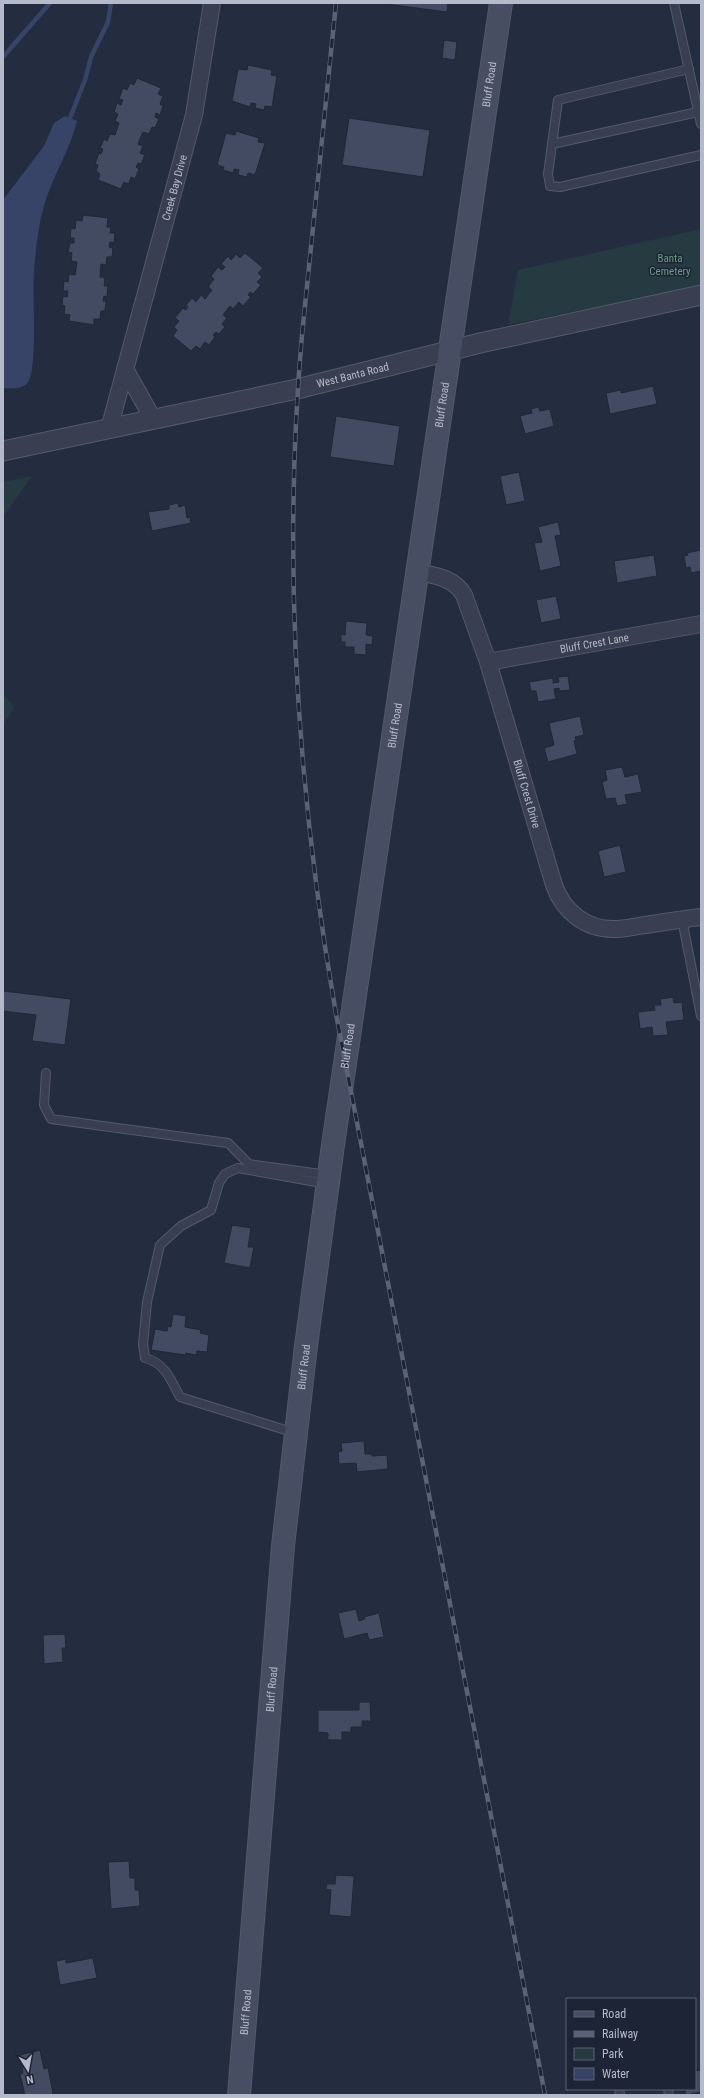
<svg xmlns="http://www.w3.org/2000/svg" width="704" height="2098" font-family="'Roboto Condensed',sans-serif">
	<rect width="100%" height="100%" fill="#242c40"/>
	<g fill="#263a41">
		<polygon points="701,229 701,286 508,325 518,270"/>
		<polygon points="32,476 3,517 3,482"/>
		<polygon points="3,693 14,708 3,725"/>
	</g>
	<path fill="#384467" d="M65,116l12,5c-6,25 -19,46 -28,70 -10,25 -13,55 -15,81 -2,24 4,94 -6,110 -4,7 -17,7 -25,6v-188l41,-54 10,-23z"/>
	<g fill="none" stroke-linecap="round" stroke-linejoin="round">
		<g stroke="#384467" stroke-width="4.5">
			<polyline points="3,57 50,3"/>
			<polyline points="70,118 85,80 91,57 108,22 111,3"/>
		</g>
	</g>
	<g fill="#434b62" stroke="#1f2637">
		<polygon points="378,3 448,3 447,12"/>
		<polygon points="444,40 457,42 455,60 442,58"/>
		<polygon points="248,65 272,70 271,75 277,76 272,107 265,106 264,110 255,108 256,104 251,103 250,107 232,101 238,69 247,70"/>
		<polygon points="137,78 161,88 158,94 163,96 160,104 163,106 160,115 156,113 155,117 159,119 155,128 152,127 149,134 143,132 138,144 143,146 140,153 145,155 141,164 138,163 136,167 139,169 135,179 131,177 129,184 124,182 121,189 98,180 100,174 96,171 98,165 95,164 99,153 101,154 103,149 100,148 104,139 107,141 110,134 115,135 119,123 115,121 118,114 114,112 117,103 121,105 123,100 119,99 123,88 127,90 130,83 134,85"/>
		<polygon points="349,118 430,130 423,177 342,165"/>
		<polygon points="236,131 259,138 258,142 265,143 255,175 248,173 247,177 238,175 239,170 234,169 233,173 223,170 224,167 217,165 226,133 235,135"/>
		<polygon points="83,215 108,218 107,227 111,227 110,233 115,233 114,243 110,242 109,247 113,248 112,257 107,257 106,265 101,264 100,277 105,278 104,286 108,286 107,297 104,296 103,301 106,301 105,311 101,311 100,319 94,319 94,325 69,321 70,315 64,314 65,306 62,305 63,296 67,297 68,291 63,291 64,281 68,282 69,274 75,275 77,262 71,261 72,253 68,252 70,243 74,243 74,238 70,238 71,228 75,229 76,220 82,221"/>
		<polygon points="245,253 263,268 258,273 262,277 257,282 261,285 253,294 250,292 248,295 251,297 243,306 239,302 233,309 230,306 223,315 227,318 222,324 225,327 219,334 216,332 213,335 215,337 209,345 205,342 200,349 196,346 191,351 173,336 177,330 174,327 179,321 175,318 183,308 186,310 188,307 186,305 192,298 196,302 201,295 205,299 212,290 208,287 214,279 211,276 218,267 222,270 225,267 221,264 228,256 231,260 236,254 240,258"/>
		<polygon points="653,386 657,404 610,414 606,393 621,390 621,393"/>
		<polygon points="538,407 540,411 550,409 554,426 525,434 520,416 532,413 531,409"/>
		<polygon points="336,416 400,426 394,466 330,457"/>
		<polygon points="519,472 525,501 506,505 500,476"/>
		<polygon points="178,503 179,507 185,505 187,518 190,517 191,523 152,531 148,512 169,509 169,505"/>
		<polygon points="558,522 561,535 555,536 561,566 540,571 534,543 542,542 538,527"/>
		<polygon points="701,550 701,571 691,573 690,567 686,568 684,556 688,555 687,553"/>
		<polygon points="654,555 657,576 617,583 614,561"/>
		<polygon points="556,596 561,619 541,623 536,600"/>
		<polygon points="346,621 367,623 366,635 373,636 372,645 366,644 366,655 354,654 354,647 345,647 345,642 341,642 341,634 345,635"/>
		<polygon points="568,676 570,690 559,691 559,688 554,689 556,699 538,702 536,691 531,691 529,682 553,678 553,683 559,682 558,677"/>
		<polygon points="580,716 584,735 575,737 576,740 574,741 577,754 548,762 544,748 554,745 549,723"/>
		<polygon points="622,767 625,777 638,774 642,792 625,795 627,804 617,806 615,798 606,799 602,782 607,780 605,770"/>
		<polygon points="620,845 626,872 604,877 598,851"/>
		<polygon points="3,991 71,999 65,1045 32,1041 36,1015 3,1011"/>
		<polygon points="673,997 674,1003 682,1002 684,1020 666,1022 668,1035 653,1036 652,1027 640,1029 638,1012 655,1010 654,1005 661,1005 660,999"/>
		<polygon points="232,1225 251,1228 248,1247 254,1247 250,1268 224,1263"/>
		<polygon points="173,1314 186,1316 185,1327 201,1330 200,1333 209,1335 207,1352 197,1351 196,1355 186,1353 185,1355 151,1350 155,1329 167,1331 168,1326 171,1327"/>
		<polygon points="364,1441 365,1454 372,1454 372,1456 387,1455 388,1469 357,1472 356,1463 339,1464 338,1452 342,1451 341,1443"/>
		<polygon points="356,1609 359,1621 365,1619 364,1617 379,1613 384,1637 369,1640 367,1633 344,1639 338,1613"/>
		<polygon points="65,1634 66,1648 62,1648 63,1662 44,1664 43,1635"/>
		<polygon points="359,1702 370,1702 371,1721 362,1721 362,1727 351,1727 351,1732 342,1732 342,1740 328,1740 328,1733 318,1732 318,1710 359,1710"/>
		<polygon points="129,1861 130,1878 135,1878 135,1890 139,1890 140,1906 111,1909 108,1862"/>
		<polygon points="336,1875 354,1876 351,1917 329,1915 331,1890 326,1889 327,1884 335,1884"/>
		<polygon points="93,1958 97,1978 60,1985 56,1961 66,1959 66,1963"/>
		<polygon points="40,2050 44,2069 48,2068 53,2093 51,2095 25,2095 20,2074 23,2073 20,2055"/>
		<polygon points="701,2070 701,2092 686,2095 685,2089 695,2089 695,2071"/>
	</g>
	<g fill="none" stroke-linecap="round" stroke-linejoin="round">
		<g stroke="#535a6a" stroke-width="10">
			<g id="service">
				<polyline points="674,3 701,124"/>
				<polyline points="689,69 558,100 548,174 550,186 560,187 701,155"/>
				<polyline points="552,144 698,112"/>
				<polyline points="682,919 701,1016"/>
				<polyline points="46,1073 44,1105 51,1119 228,1143 249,1164 328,1175"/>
				<path d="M295,1433l-115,-36c-9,-17 -15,-34 -35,-39l-2,-14 4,-42 13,-57 21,-19 30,-16 8,-27 6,-9 13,-6 89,16"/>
				<polyline points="619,2089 620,2095"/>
				<polyline points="668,2089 669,2095"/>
			</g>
		</g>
		<g stroke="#535a6a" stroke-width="18">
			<g id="minor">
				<polyline points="125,369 153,419"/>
				<path id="s1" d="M109,429l85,-314 18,-112"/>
				<path id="s2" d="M418,572c19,4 36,6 46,23l24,67 66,223c9,26 32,45 61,44 10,0 21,-3 31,-4 18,-3 37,-6 55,-8"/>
				<path id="s3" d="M488,662l213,-38"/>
			</g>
		</g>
		<g stroke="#535a6a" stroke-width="21">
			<g id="tertiary">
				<path id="s4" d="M3,451l294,-62 183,-46 221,-48"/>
			</g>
		</g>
		<g stroke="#535a6a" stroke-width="24">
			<g id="secondary">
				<path id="s5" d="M239,2095l44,-549 23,-200 27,-201 168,-1142"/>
			</g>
		</g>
		<use href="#service" stroke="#393f50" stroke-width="8"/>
		<use href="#minor" stroke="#393f50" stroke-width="16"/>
		<use href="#tertiary" stroke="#393f50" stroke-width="19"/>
		<use href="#secondary" stroke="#474d63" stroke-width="22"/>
		<g stroke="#5b6277" stroke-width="4.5">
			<path id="rail" d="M336,3l-34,332c-20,227 -5,455 34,679l209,1081"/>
		</g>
		<use href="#rail" stroke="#1d2435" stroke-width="3" stroke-dasharray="9" stroke-linecap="butt"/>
	</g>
	<g text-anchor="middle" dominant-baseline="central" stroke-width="3" stroke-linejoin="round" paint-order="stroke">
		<g font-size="11" fill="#b5baca" stroke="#1d2435">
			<text stroke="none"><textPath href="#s5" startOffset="2027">Bluff Road</textPath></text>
			<text stroke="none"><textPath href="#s1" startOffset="250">Creek Bay Drive</textPath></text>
			<text stroke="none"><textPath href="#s4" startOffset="358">West Banta Road</textPath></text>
			<text stroke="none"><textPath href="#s5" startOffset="1703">Bluff Road</textPath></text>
			<text stroke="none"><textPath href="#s3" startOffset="108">Bluff Crest Lane</textPath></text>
			<text stroke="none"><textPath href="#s5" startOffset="1379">Bluff Road</textPath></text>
			<text stroke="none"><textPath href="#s2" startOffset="262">Bluff Crest Drive</textPath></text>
			<text stroke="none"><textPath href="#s5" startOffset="1055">Bluff Road</textPath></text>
			<text stroke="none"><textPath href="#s5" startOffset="731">Bluff Road</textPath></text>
			<text stroke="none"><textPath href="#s5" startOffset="407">Bluff Road</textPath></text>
			<text stroke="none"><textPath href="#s5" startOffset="83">Bluff Road</textPath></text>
		</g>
		<g font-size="11" fill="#6c9c7e" stroke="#1d2435">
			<text x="670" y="258">Banta<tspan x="670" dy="13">Cemetery</tspan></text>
		</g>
	</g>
	<rect width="704" height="2098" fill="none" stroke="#b5baca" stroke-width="8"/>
	<rect x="566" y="1998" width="130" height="92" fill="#1d2435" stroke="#5a6071"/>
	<rect x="574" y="2011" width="20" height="6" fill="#474d63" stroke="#5a6071"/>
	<text x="602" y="2018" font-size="12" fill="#b5baca">Road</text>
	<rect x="574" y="2031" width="20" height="6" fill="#5b6277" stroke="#5a6071"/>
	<text x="602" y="2038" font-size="12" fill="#b5baca">Railway</text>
	<rect x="574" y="2048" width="20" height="12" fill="#263a41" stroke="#5a6071"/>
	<text x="602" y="2058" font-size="12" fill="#b5baca">Park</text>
	<rect x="574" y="2068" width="20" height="12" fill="#384467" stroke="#5a6071"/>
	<text x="602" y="2078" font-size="12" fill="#b5baca">Water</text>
	<g transform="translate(28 2070) rotate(169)" stroke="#1d2435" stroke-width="3" paint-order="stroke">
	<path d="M0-3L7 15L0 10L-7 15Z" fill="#b5baca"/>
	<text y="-6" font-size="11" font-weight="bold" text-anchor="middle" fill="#b5baca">N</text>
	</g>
</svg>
